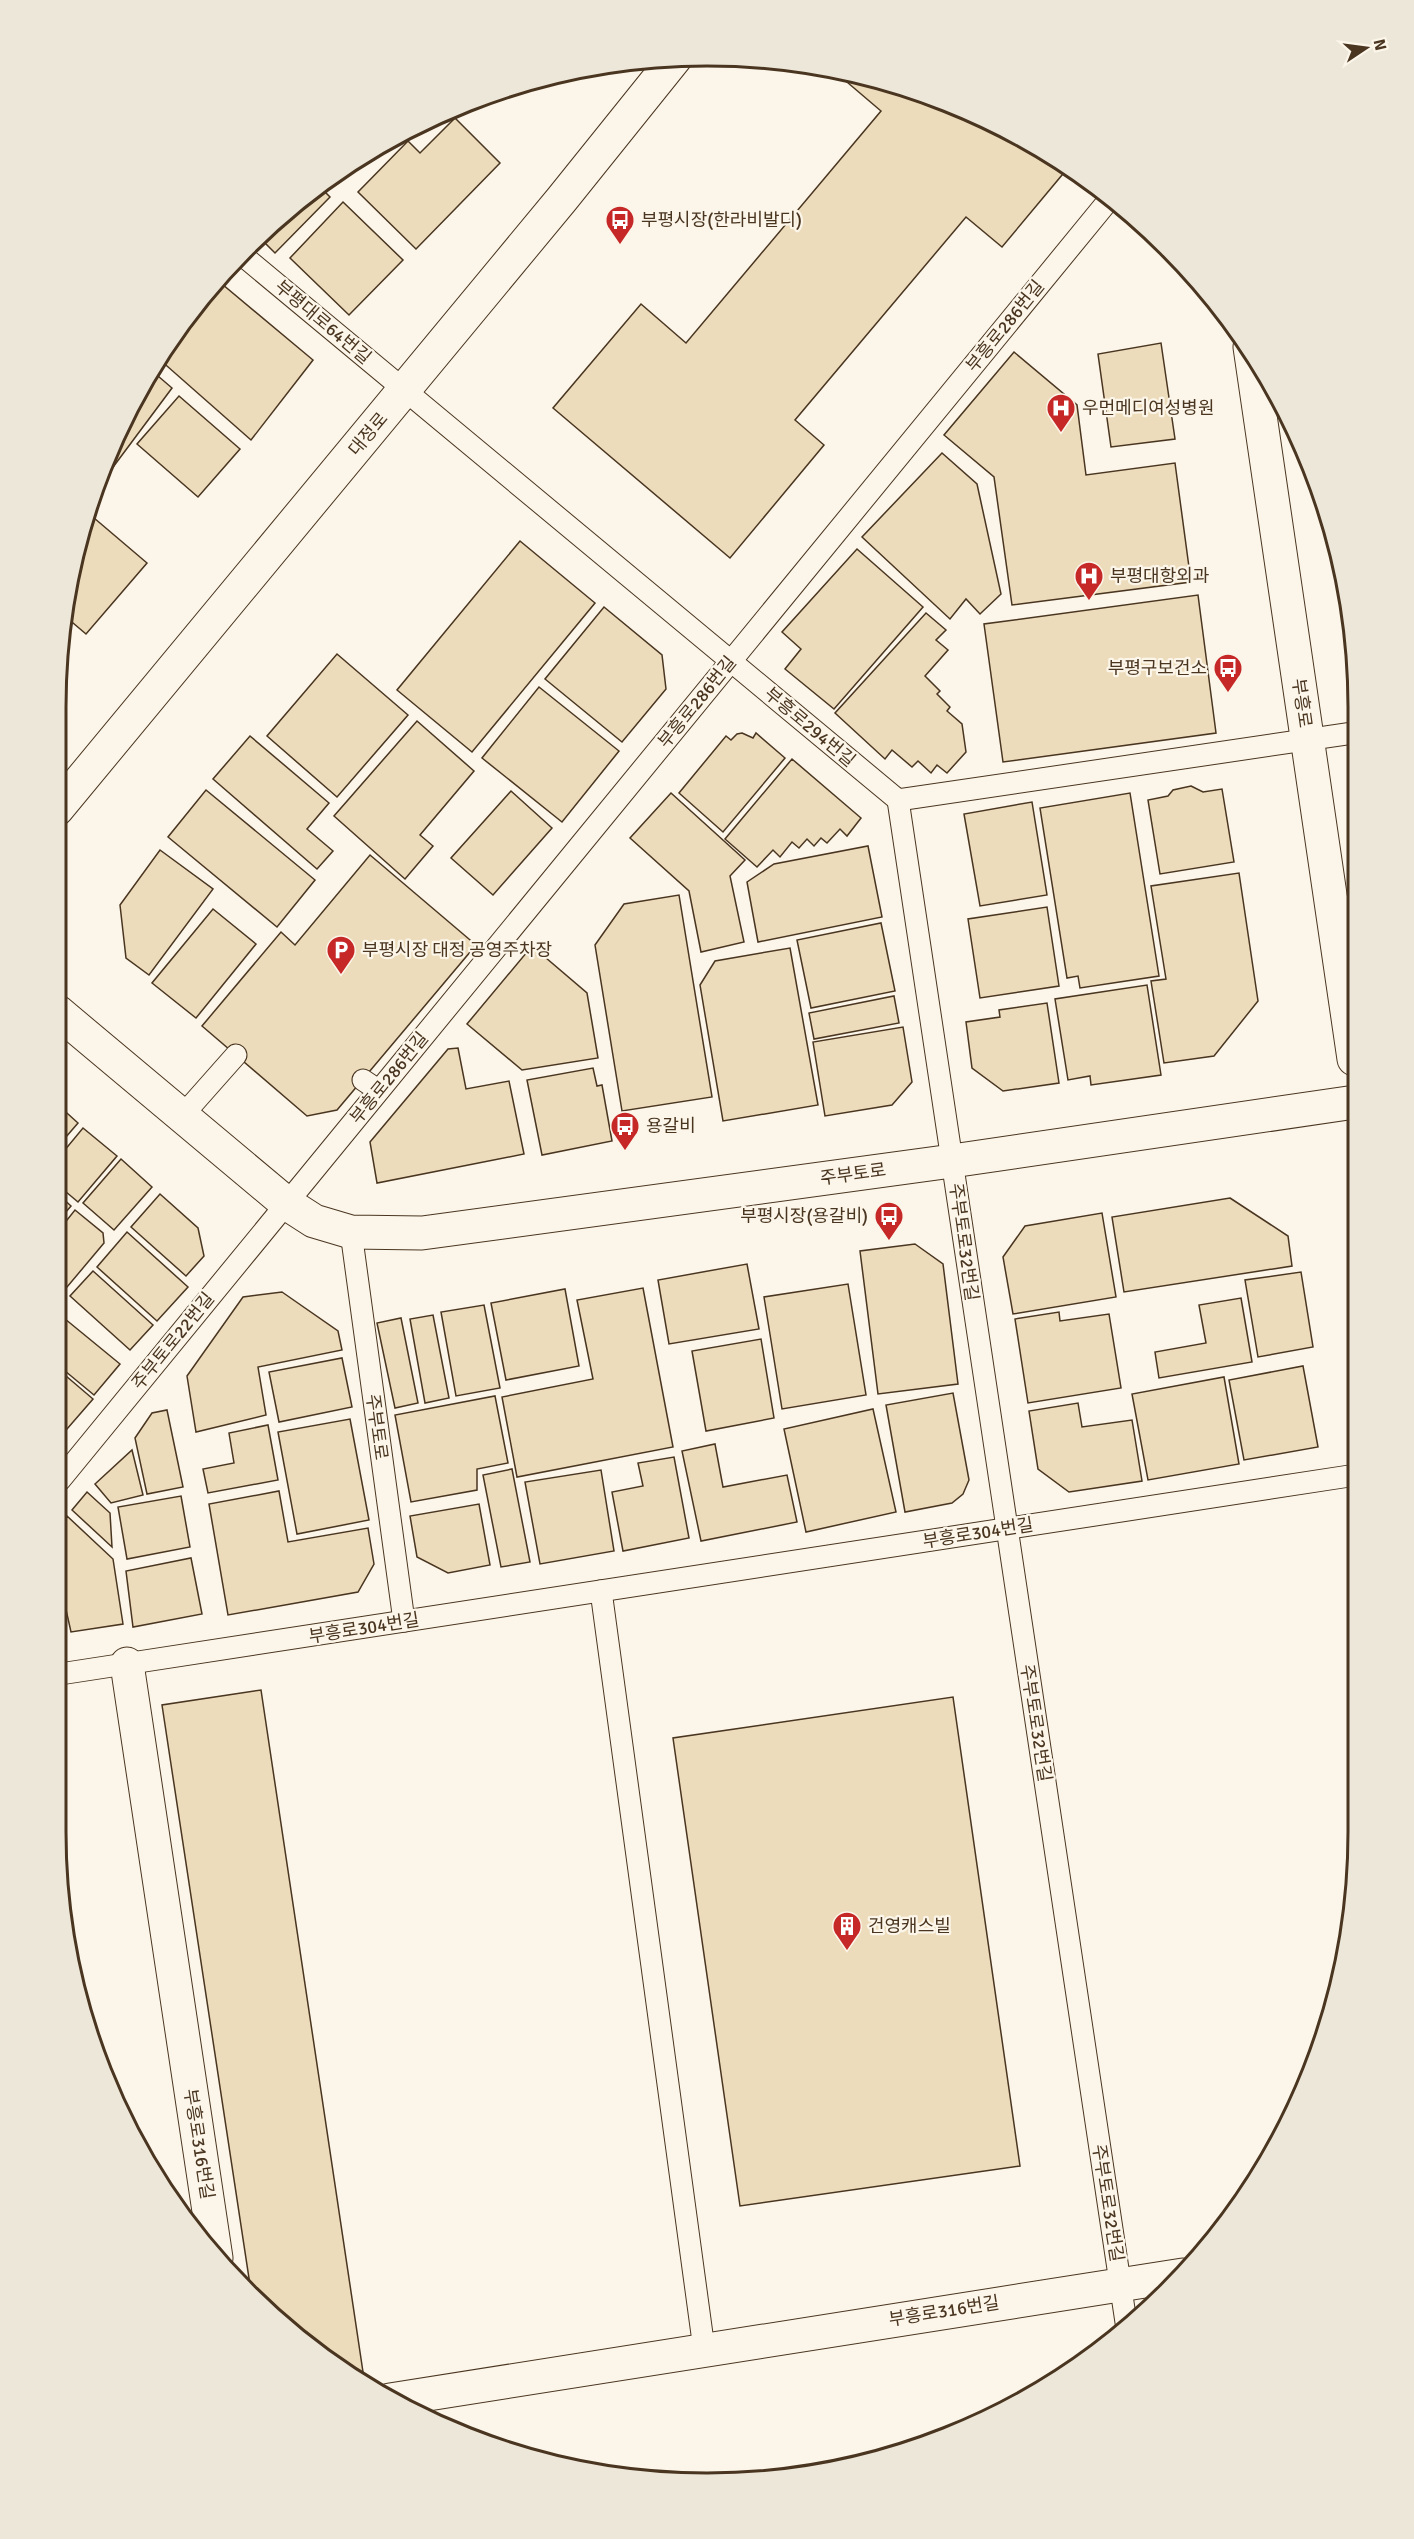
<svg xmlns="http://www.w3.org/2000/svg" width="1414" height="2539" font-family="Signika,'Noto Sans KR',sans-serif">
	<rect width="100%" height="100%" fill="#fbf6e9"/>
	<g fill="#ecdcbc" stroke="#4a3520" stroke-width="1.5">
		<polygon points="834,71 917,90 1033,143 1067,169 1002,247 966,217 795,420 824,445 730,558 553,408 641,304 686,343 881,111"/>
		<polygon points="455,118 500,163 416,249 358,192 408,141 420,153"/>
		<polygon points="375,150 342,180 337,174"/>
		<polygon points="318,185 330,197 275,253 260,238"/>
		<polygon points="343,202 403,260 349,315 290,258"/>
		<polygon points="216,279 313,360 251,440 159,359"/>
		<polygon points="1161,343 1175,439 1111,447 1098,354"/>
		<polygon points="1014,352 1077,405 1086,475 1175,463 1191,582 1012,605 994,477 944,435"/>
		<polygon points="151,370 172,388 93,494 143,381"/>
		<polygon points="179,396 240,449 198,497 137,444"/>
		<polygon points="942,453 977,484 1001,594 980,614 966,599 950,619 862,537"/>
		<polygon points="87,512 147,563 86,634 66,617"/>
		<polygon points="520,541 595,603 472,752 397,690"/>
		<polygon points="857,549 923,607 834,709 785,669 801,649 782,632"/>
		<polygon points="1198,595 1216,733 1003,762 984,624"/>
		<polygon points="604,607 662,655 666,689 622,742 545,679"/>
		<polygon points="926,613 946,630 936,640 948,650 925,676 940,691 937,694 950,707 947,711 962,724 966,752 947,773 937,765 931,773 918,761 912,767 892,750 885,759 835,713"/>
		<polygon points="337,654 408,715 337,797 267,736"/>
		<polygon points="539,687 619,751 562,822 482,758"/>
		<polygon points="417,721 474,771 420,835 433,846 405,879 334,816"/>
		<polygon points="742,733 753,738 756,733 785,758 723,832 679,793 726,736 731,740 737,734"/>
		<polygon points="250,736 329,803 307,829 333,851 317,869 213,779"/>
		<polygon points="792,759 861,818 847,836 840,829 827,843 821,838 814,846 807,839 799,848 792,842 780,857 773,850 757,867 725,839"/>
		<polygon points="1191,786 1203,792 1222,789 1234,862 1160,874 1148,800 1168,796 1173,790"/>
		<polygon points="206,790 315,880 277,927 168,837"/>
		<polygon points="511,791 552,828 493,895 451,858"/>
		<polygon points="671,793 745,860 730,876 744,942 701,952 689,891 630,838"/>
		<polygon points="1130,793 1159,976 1080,988 1078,976 1067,978 1040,808"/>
		<polygon points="1032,802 1047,895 980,906 964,814"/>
		<polygon points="868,846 882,917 758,942 747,882 774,864"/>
		<polygon points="160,850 213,889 149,975 126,958 120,905"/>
		<polygon points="370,855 476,945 337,1110 307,1116 202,1026 281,932 295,945"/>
		<polygon points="1239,873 1258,1001 1214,1056 1164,1063 1151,981 1166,979 1151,886"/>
		<polygon points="679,895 712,1097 622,1111 595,945 624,904"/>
		<polygon points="1047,907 1059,986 980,998 968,919"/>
		<polygon points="213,909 256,944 196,1018 152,983"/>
		<polygon points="881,923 895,991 811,1008 797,940"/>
		<polygon points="532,946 587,993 598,1058 522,1070 467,1024"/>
		<polygon points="790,948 818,1105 723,1121 700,985 715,961"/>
		<polygon points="1147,985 1161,1075 1091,1085 1090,1076 1068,1080 1055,999"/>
		<polygon points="894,996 899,1023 814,1039 809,1013"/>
		<polygon points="1047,1003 1059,1083 1003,1091 972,1068 966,1022 1000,1017 999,1010"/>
		<polygon points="903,1027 912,1082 892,1105 825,1116 813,1042"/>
		<polygon points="458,1048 466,1089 509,1081 524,1154 377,1183 370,1142 448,1049"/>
		<polygon points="593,1068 597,1086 602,1085 612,1141 542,1155 527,1080"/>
		<polygon points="58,1105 78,1123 59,1145"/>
		<polygon points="83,1128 117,1156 78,1202 59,1186 59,1157"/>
		<polygon points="121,1159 152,1187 114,1230 83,1203"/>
		<polygon points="160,1194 198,1228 204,1256 186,1276 131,1227"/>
		<polygon points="59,1195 71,1206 59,1220"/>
		<polygon points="1230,1198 1288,1236 1292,1266 1124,1292 1112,1217"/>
		<polygon points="75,1210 103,1233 104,1243 62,1293 59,1290 59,1230"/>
		<polygon points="1102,1213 1116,1297 1013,1314 1003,1257 1025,1226"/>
		<polygon points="127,1232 188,1287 157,1321 97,1267"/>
		<polygon points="915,1244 943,1264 958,1384 878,1394 860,1251"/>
		<polygon points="747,1264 759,1329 669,1344 658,1280"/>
		<polygon points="93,1271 153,1325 130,1350 70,1296"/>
		<polygon points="1301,1272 1313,1347 1258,1357 1245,1280"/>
		<polygon points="848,1284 866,1395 782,1409 764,1297"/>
		<polygon points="643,1288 673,1447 517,1477 502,1397 593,1379 577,1300"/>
		<polygon points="565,1289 579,1366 506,1380 491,1303"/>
		<polygon points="282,1292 338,1331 342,1350 258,1367 266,1415 196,1432 187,1376 243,1297"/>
		<polygon points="1241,1298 1252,1362 1159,1378 1155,1352 1206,1343 1199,1305"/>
		<polygon points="484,1305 500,1388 456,1396 441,1312"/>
		<polygon points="1059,1312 1060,1321 1109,1314 1121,1388 1028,1403 1015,1319"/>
		<polygon points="59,1314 120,1364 94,1395 59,1366"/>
		<polygon points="433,1315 449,1398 425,1403 410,1319"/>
		<polygon points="401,1318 418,1403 395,1408 377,1323"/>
		<polygon points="761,1339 774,1418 706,1431 692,1351"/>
		<polygon points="342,1358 352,1407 279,1422 269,1372"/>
		<polygon points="1303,1366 1318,1447 1244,1460 1229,1380"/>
		<polygon points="59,1370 93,1399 67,1429 59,1423"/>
		<polygon points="1224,1377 1239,1464 1148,1480 1132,1394"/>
		<polygon points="953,1393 969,1480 963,1494 952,1503 905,1512 886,1405"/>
		<polygon points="495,1396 508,1463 477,1469 477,1490 411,1502 395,1415"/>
		<polygon points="1078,1403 1082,1427 1132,1420 1142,1481 1069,1492 1038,1469 1029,1411"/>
		<polygon points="873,1409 896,1512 806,1532 784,1429"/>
		<polygon points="167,1410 183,1487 147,1494 135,1438 152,1413"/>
		<polygon points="350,1419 369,1520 297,1534 278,1432"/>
		<polygon points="268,1425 278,1480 208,1493 203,1469 234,1463 229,1433"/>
		<polygon points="715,1444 723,1487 787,1475 797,1522 701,1541 682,1451"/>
		<polygon points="132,1450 143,1495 111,1503 95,1484"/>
		<polygon points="674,1457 689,1538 623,1551 612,1492 643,1486 638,1463"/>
		<polygon points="512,1469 530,1562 501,1567 483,1475"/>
		<polygon points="601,1470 614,1551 540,1564 525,1482"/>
		<polygon points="279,1491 288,1542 368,1528 374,1564 358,1592 228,1615 209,1504"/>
		<polygon points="87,1492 110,1513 112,1547 72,1510"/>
		<polygon points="181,1496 190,1547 127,1559 118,1507"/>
		<polygon points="479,1504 490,1565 448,1573 417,1557 410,1516"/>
		<polygon points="67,1516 113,1559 123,1624 71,1632 60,1583 60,1524"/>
		<polygon points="191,1558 202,1614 133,1627 126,1571"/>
		<polygon points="60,1610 65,1632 60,1633"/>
		<polygon points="261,1690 363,2372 346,2374 252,2298 162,1705"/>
		<polygon points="953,1697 1020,2166 740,2206 673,1738"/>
	</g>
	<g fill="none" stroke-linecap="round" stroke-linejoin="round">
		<g stroke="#4a3520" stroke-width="23">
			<g id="lane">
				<polyline points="242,255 898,800 1353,733"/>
				<polyline points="898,800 1127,2329"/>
				<polyline points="363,1080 378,1090"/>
				<polyline points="182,1116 236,1055"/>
				<polyline points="351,1232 404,1621"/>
				<polyline points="60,1480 1108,201"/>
				<polyline points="601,1591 704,2349"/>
				<polyline points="60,1674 1356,1475"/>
			</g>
		</g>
		<g stroke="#4a3520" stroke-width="35">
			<g id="street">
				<polyline points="127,1664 216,2258"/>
				<polyline points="390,2400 1183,2275"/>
			</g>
		</g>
		<g stroke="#4a3520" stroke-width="35">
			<g id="secondary">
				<polyline points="1250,347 1354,1059"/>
				<polyline points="57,809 562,199 676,57"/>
				<polyline points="58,1012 286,1203 314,1221 351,1232 422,1233 952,1161 1355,1102"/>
			</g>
		</g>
		<use href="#lane" stroke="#fbf6e9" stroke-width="21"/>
		<use href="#street" stroke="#fbf6e9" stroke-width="33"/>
		<use href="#secondary" stroke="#fbf6e9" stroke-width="33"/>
	</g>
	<defs>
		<g id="bus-pin" transform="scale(1.5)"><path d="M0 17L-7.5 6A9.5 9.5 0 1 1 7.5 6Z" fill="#c62828" stroke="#fbf6e9"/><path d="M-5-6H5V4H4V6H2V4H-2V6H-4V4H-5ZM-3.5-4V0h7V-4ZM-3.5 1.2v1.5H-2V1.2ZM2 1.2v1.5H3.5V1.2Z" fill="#fff"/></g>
		<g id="hospital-pin" transform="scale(1.5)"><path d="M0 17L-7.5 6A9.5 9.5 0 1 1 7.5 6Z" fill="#c62828" stroke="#fbf6e9"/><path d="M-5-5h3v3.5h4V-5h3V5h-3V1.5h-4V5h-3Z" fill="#fff"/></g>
		<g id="parking-pin" transform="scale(1.5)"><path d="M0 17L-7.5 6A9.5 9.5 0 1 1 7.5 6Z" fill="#c62828" stroke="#fbf6e9"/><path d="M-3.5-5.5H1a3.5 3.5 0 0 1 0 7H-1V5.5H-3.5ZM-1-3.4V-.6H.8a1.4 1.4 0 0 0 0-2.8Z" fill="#fff"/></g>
		<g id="building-pin" transform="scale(1.5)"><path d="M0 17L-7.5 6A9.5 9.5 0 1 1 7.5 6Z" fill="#c62828" stroke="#fbf6e9"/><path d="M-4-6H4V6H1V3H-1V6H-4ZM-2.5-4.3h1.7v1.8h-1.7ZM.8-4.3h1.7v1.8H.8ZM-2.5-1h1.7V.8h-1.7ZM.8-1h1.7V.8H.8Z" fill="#fff"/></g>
	</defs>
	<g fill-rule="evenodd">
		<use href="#bus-pin" x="620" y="220"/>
		<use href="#hospital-pin" x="1061" y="408"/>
		<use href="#hospital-pin" x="1089" y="576"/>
		<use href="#bus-pin" x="1228" y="668"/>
		<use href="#parking-pin" x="341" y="950"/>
		<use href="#bus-pin" x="625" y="1126"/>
		<use href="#bus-pin" x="889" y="1216"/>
		<use href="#building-pin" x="847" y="1926"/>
	</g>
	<g text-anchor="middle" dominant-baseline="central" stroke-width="4.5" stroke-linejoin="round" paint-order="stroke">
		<g font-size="18" fill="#4a3520" stroke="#fbf6e9" text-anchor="start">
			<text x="641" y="220">부평시장(한라비발디)</text>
			<text x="1082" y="408">우먼메디여성병원</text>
			<text x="1110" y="576">부평대항외과</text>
			<text x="1207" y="668" text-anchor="end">부평구보건소</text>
			<text x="362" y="950">부평시장 대정 공영주차장</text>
			<text x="646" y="1126">용갈비</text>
			<text x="868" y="1216" text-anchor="end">부평시장(용갈비)</text>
			<text x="868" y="1926">건영캐스빌</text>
		</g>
		<g font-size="18" fill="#4a3520" stroke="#fbf6e9">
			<text transform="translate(323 322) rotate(40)">부평대로64번길</text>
			<text transform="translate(1005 326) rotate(-51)">부흥로286번길</text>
			<text transform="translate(368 434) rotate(-50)">대정로</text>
			<text transform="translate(697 702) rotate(-51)">부흥로286번길</text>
			<text transform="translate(1302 703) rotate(82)">부흥로</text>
			<text transform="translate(810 727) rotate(40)">부흥로294번길</text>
			<text transform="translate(389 1078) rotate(-51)">부흥로286번길</text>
			<text transform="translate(853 1174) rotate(-8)">주부토로</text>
			<text transform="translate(964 1242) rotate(82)">주부토로32번길</text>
			<text transform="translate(173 1341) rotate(-51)">주부토로22번길</text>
			<text transform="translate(377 1427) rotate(82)">주부토로</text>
			<text transform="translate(978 1533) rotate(-9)">부흥로304번길</text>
			<text transform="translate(364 1628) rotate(-9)">부흥로304번길</text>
			<text transform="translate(1036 1723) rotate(81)">주부토로32번길</text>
			<text transform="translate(199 2144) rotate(81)">부흥로316번길</text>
			<text transform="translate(1108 2203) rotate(81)">주부토로32번길</text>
			<text transform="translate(944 2311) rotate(-9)">부흥로316번길</text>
		</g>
	</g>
	<path d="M0 0H1414V2539H0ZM707 66H707A641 641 0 0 1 1348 707V1832A641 641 0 0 1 707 2473H707A641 641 0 0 1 66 1832V707A641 641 0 0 1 707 66Z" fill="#ede7d9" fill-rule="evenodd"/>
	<path fill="none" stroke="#4a3520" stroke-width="3" d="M707 66H707A641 641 0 0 1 1348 707V1832A641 641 0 0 1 707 2473H707A641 641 0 0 1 66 1832V707A641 641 0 0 1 707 66Z"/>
	<g transform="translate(1366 48) rotate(77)" stroke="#fbf6e9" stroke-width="4.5" paint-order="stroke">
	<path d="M0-4.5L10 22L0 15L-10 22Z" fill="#4a3520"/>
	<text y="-9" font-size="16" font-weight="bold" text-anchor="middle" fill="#4a3520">N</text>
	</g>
</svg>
